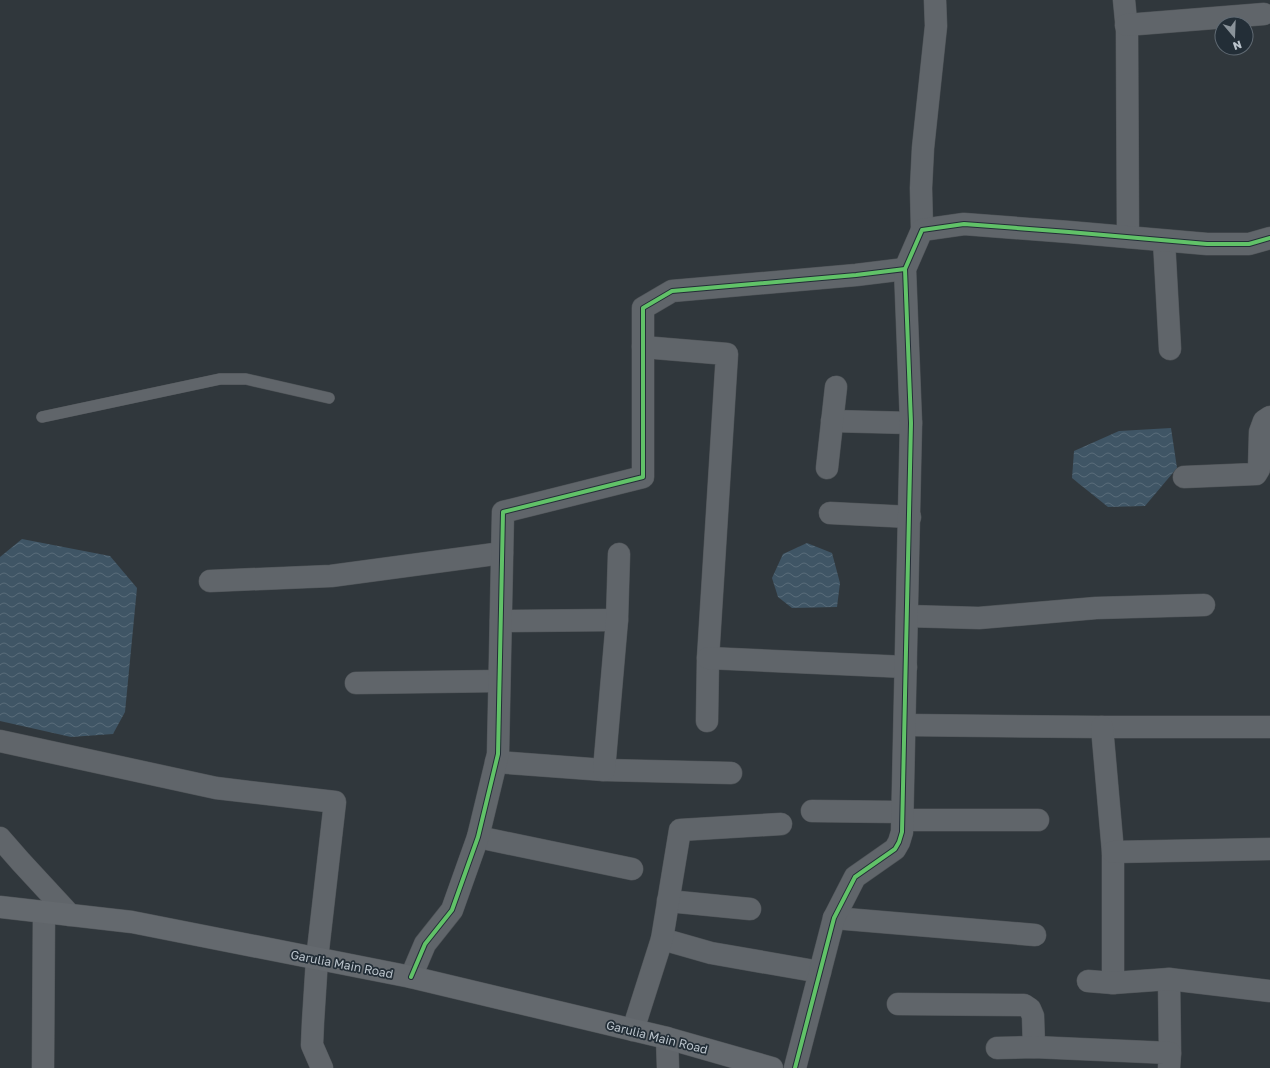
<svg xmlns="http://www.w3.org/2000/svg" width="1270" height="1068" font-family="'Golos Text',sans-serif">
	<defs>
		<pattern id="water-waves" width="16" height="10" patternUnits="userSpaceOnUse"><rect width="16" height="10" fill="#3f5565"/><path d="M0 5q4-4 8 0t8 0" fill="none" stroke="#596c7a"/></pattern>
	</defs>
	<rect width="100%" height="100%" fill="#30373c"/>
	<g fill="url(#water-waves)">
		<polygon points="1171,428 1177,468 1145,506 1108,507 1072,478 1074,451 1119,431"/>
		<polygon points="22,539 110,556 137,588 125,712 113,734 71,737 0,721 0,557"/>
		<polygon points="807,543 832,553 840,583 837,607 792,608 778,597 772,578 783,554"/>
	</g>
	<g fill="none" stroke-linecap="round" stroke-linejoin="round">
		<g stroke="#4e5357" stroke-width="12">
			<polyline id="lane" points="42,417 220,379 246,379 329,398"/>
		</g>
		<g stroke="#4e5357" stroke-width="23">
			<g id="street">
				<polyline points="1124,0 1127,31 1128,237"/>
				<polyline points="1126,25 1264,14"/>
				<polyline points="922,230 921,188 923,148 936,26 935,0"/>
				<polyline points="1164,241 1170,349"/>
				<polyline points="643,347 727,354 708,658 707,721"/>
				<polyline points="832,421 911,423"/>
				<polyline points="827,468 836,387"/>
				<polyline points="1184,477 1256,474 1259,469 1260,432 1264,421 1270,417"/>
				<polyline points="830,513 910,517"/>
				<polyline points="210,581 331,576 502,553"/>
				<polyline points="907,616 979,618 1096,608 1204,605"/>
				<polyline points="501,621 617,620"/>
				<polyline points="708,658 906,667"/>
				<polyline points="356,683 499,681"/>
				<polyline points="905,725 1102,727 1270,727"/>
				<polyline points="1102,727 1113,852 1113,983"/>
				<polyline points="0,741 216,788 335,802 317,959 313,1022 312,1045 322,1068"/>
				<polyline points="496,762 604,770 731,773"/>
				<polyline points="604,770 617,620 619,554"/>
				<polyline points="812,811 902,812"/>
				<polyline points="902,820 1038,820"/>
				<polyline points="478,837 632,869"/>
				<polyline points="0,838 21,862 70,915"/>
				<polyline points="1113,852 1270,849"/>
				<polyline points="668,901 750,909"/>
				<polyline points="834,918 1035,935"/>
				<polyline points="662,939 711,953 820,972"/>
				<polyline points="411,977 425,944 452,910 478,837 498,754 503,512 643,477 643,308 672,291 856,275 905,269"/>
				<polyline points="1169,979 1170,1053"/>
				<polyline points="1088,981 1113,983 1169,979 1270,991"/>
				<polyline points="898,1004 1024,1005 1030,1009 1033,1016 1034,1047"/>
				<polyline points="633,1030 662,939 680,830 781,824"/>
				<polyline points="667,1038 668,1068"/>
				<polyline points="997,1048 1034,1047 1170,1053 1169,1068"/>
				<polyline points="43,1068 44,912"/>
				<polyline points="795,1068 834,918 855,877 895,849 899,842 902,832 911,423 905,269 922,230 964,224 1069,232 1207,244 1249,244 1270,238"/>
			</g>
		</g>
		<g stroke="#4e5357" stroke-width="23">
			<polyline id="secondary" points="0,907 132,922 411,977 667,1038 772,1068"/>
		</g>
		<use href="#lane" stroke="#60656a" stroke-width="11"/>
		<use href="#street" stroke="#60656a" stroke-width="22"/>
		<use href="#secondary" stroke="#64696e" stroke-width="22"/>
		<g stroke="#232e37" stroke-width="6">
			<g id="cycleway">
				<polyline points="411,977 425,944 452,910 478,837 498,754 503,512 643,477 643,308 672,291 856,275 905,269"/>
				<polyline points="795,1068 834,918 855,877 895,849 899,842 902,832 911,423 905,269 922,230 964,224 1069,232 1207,244 1249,244 1270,238"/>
			</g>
		</g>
		<use href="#cycleway" stroke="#61c268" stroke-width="4"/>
	</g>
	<g text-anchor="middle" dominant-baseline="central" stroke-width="3.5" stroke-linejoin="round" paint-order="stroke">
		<g font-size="12" fill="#bbc4cc" stroke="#232e37">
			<text transform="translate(342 964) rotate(11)">Garulia Main Road</text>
			<text transform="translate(657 1037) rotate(14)">Garulia Main Road</text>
		</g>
	</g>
	<g transform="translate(1234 36) rotate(161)"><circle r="19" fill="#232e37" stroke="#606a73"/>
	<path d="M0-3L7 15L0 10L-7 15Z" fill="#8a939a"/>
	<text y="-6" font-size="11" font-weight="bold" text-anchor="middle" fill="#bbc4cc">N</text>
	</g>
</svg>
